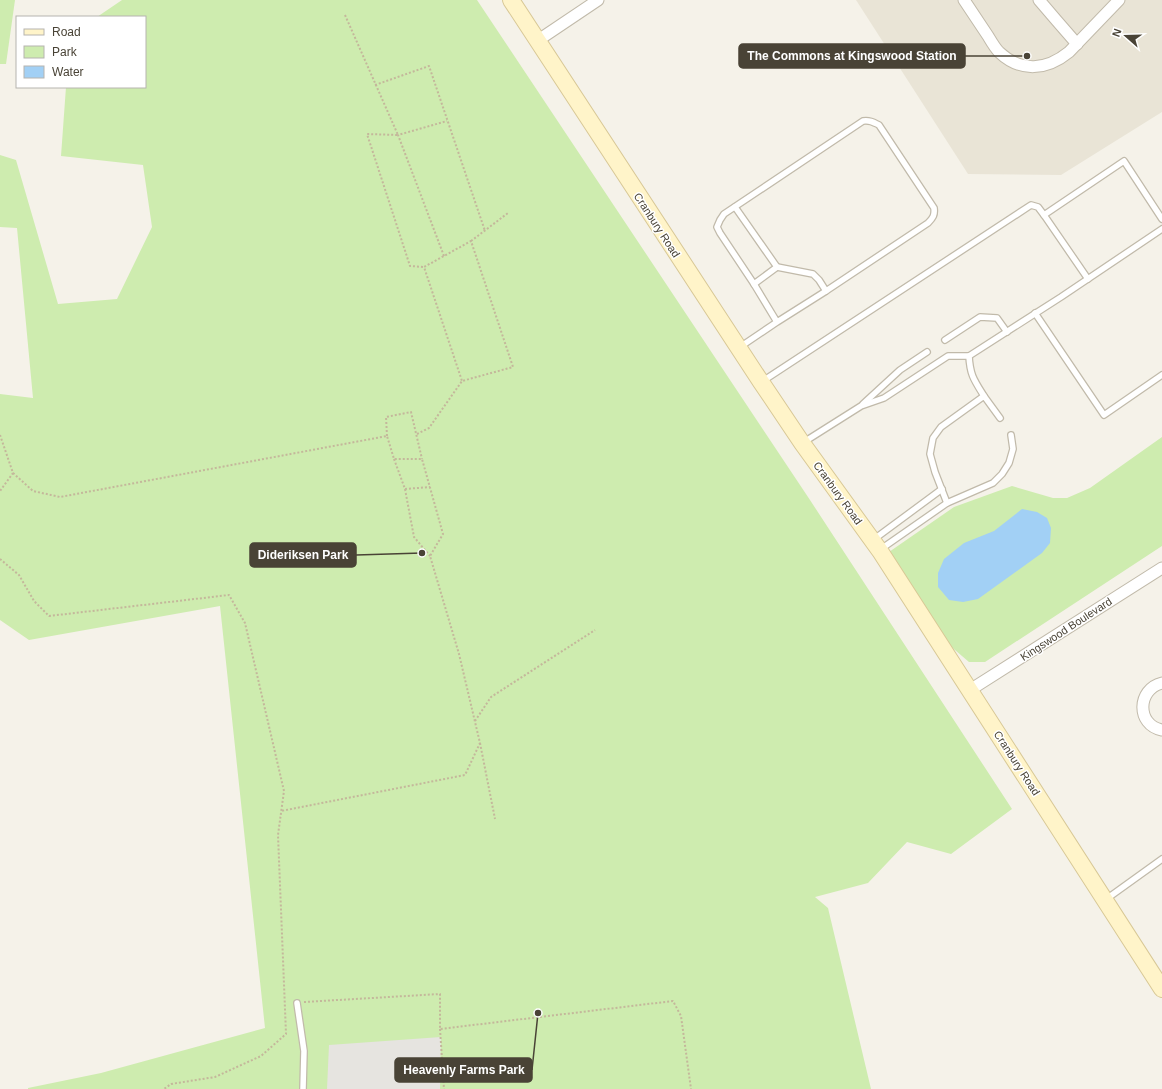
<svg xmlns="http://www.w3.org/2000/svg" width="1162" height="1089" font-family="Arial,sans-serif">
	<rect width="100%" height="100%" fill="#f5f2e9"/>
	<polygon fill="#e9e4d6" points="856,0 1162,0 1162,112 1061,175 968,174"/>
	<g fill="#ceecaf">
		<polygon points="0,0 15,0 6,64 0,64"/>
		<polygon points="122,0 477,0 810,500 1012,809 951,854 907,842 868,883 815,897 828,908 871,1089 28,1089 28,1088 101,1073 265,1028 220,606 29,640 0,620 0,394 33,398 17,228 0,227 0,155 16,160 58,304 117,299 152,227 143,165 61,156 66,87 145,87 145,17 97,17"/>
		<polygon points="1162,437 1162,546 985,662 969,662 948,644 889,552 954,507 1012,486 1053,498 1067,498 1090,488"/>
	</g>
	<polygon fill="#e6e4e0" points="441,1037 440,1089 327,1089 329,1045"/>
	<polygon fill="#a2d0f5" points="1022,509 1037,512 1047,518 1051,528 1050,543 1042,553 978,599 963,602 949,600 938,587 938,573 944,559 964,543 994,531"/>
	<g fill="none" stroke-linecap="round" stroke-linejoin="round">
		<g stroke="#c1baaa" stroke-width="8">
			<g id="lane">
				<polyline points="735,207 777,267 754,284"/>
				<polyline points="777,267 813,274 819,280 826,291"/>
				<polyline points="1088,279 1044,215 1124,161 1162,219"/>
				<polyline points="1035,313 1104,415 1162,375"/>
				<polyline points="945,340 980,317 997,318 1007,332"/>
				<path d="M740,347l37,-25 49,-31 102,-68c5,-5 7,-8 6,-15l-55,-83c-6,-3 -10,-5 -16,-4l-139,93 -4,6 -3,7 3,6 34,51 23,38"/>
				<polyline points="763,381 1031,205 1038,207 1044,215"/>
				<path d="M984,396c-10,-16 -14,-21 -15,-40l92,-59 101,-68"/>
				<polyline points="863,404 900,370 927,352"/>
				<polyline points="804,442 861,406 884,398 948,356 969,356"/>
				<polyline points="947,503 935,472 930,454 933,438 941,427 984,396 1000,418"/>
				<polyline points="873,540 942,489"/>
				<polyline points="881,549 947,503 993,483 1002,474 1009,463 1013,449 1011,435"/>
				<polyline points="1105,900 1162,859"/>
				<polyline points="297,1003 304,1051 303,1089"/>
			</g>
		</g>
		<g stroke="#c1baaa" stroke-width="13">
			<g id="street">
				<path d="M964,0c8,12 16,24 24,36 3,5 7,12 11,16 22,21 48,18 70,0l50,-52"/>
				<polyline points="1039,0 1057,21 1077,44"/>
				<polyline points="537,41 598,0"/>
				<path d="M1162,683c-25,6 -26,42 0,47"/>
				<polyline points="970,690 1162,568"/>
			</g>
		</g>
		<g stroke="#d8c896" stroke-width="18">
			<polyline id="secondary" points="511,0 761,382 802,443 880,551 1162,989"/>
		</g>
		<g stroke="#c4b79b" stroke-width="2" stroke-dasharray="2 2" stroke-linecap="butt">
			<polyline points="345,15 398,135 367,134 410,266 424,267"/>
			<polyline points="375,85 429,66 485,231"/>
			<polyline points="471,241 508,213"/>
			<polyline points="444,256 398,135 447,121"/>
			<polyline points="417,434 429,428 462,381 513,367 471,241 424,267 462,381"/>
			<polyline points="0,435 13,473 0,491"/>
			<polyline points="387,436 386,417 411,412 422,459"/>
			<polyline points="394,459 405,489 414,537 430,556"/>
			<polyline points="13,473 33,491 60,497 387,436 394,459 422,459 443,534 430,556 459,654 480,743 465,775 281,811"/>
			<polyline points="405,489 430,487"/>
			<polyline points="0,559 19,575 34,601 49,616 229,595 245,623 284,791 278,835 286,1034 261,1056 215,1077 171,1084 164,1089"/>
			<polyline points="475,721 491,697 595,630"/>
			<polyline points="480,743 495,819"/>
			<polyline points="304,1002 440,994 440,1029 673,1001 681,1016 691,1089"/>
			<polyline points="440,1029 444,1089"/>
		</g>
		<use href="#lane" stroke="#fff" stroke-width="5.5"/>
		<use href="#street" stroke="#fff" stroke-width="11"/>
		<use href="#secondary" stroke="#fff4c9" stroke-width="16"/>
	</g>
	<g text-anchor="middle" dominant-baseline="central" stroke-width="3" stroke-linejoin="round" paint-order="stroke">
		<g font-size="11" fill="#494336" stroke="#fff">
			<text transform="translate(657 225) rotate(57)">Cranbury Road</text>
			<text transform="translate(838 493) rotate(54)">Cranbury Road</text>
			<text transform="translate(1066 629) rotate(-33)">Kingswood Boulevard</text>
			<text transform="translate(1017 763) rotate(57)">Cranbury Road</text>
		</g>
	</g>
	<path fill="none" stroke="#494336" stroke-width="1.5" d="M1027 56L965 56M422 553L356 555M538 1013L532 1070"/>
	<g fill="#494336" stroke="#fff" stroke-width="1.5">
		<circle cx="1027" cy="56" r="4"/>
		<circle cx="422" cy="553" r="4"/>
		<circle cx="538" cy="1013" r="4"/>
	</g>
	<g fill="#494336" stroke="#494336" stroke-width="1.5">
		<rect x="739" y="44" width="226" height="24" rx="4"/>
		<rect x="250" y="543" width="106" height="24" rx="4"/>
		<rect x="395" y="1058" width="137" height="24" rx="4"/>
	</g>
	<g font-size="12" text-anchor="middle" font-weight="bold" fill="#fff">
		<text x="852" y="60">The Commons at Kingswood Station</text>
		<text x="303" y="559">Dideriksen Park</text>
		<text x="464" y="1074">Heavenly Farms Park</text>
	</g>
	<rect x="16" y="16" width="130" height="72" fill="#ffffff" stroke="#b6b4af"/>
	<rect x="24" y="29" width="20" height="6" fill="#fff4c9" stroke="#b6b4af"/>
	<text x="52" y="36" font-size="12" fill="#494336">Road</text>
	<rect x="24" y="46" width="20" height="12" fill="#ceecaf" stroke="#b6b4af"/>
	<text x="52" y="56" font-size="12" fill="#494336">Park</text>
	<rect x="24" y="66" width="20" height="12" fill="#a2d0f5" stroke="#b6b4af"/>
	<text x="52" y="76" font-size="12" fill="#494336">Water</text>
	<g transform="translate(1126 36) rotate(290)" stroke="#ffffff" stroke-width="3" paint-order="stroke">
	<path d="M0-3L7 15L0 10L-7 15Z" fill="#494336"/>
	<text y="-6" font-size="11" font-weight="bold" text-anchor="middle" fill="#494336">N</text>
	</g>
</svg>
